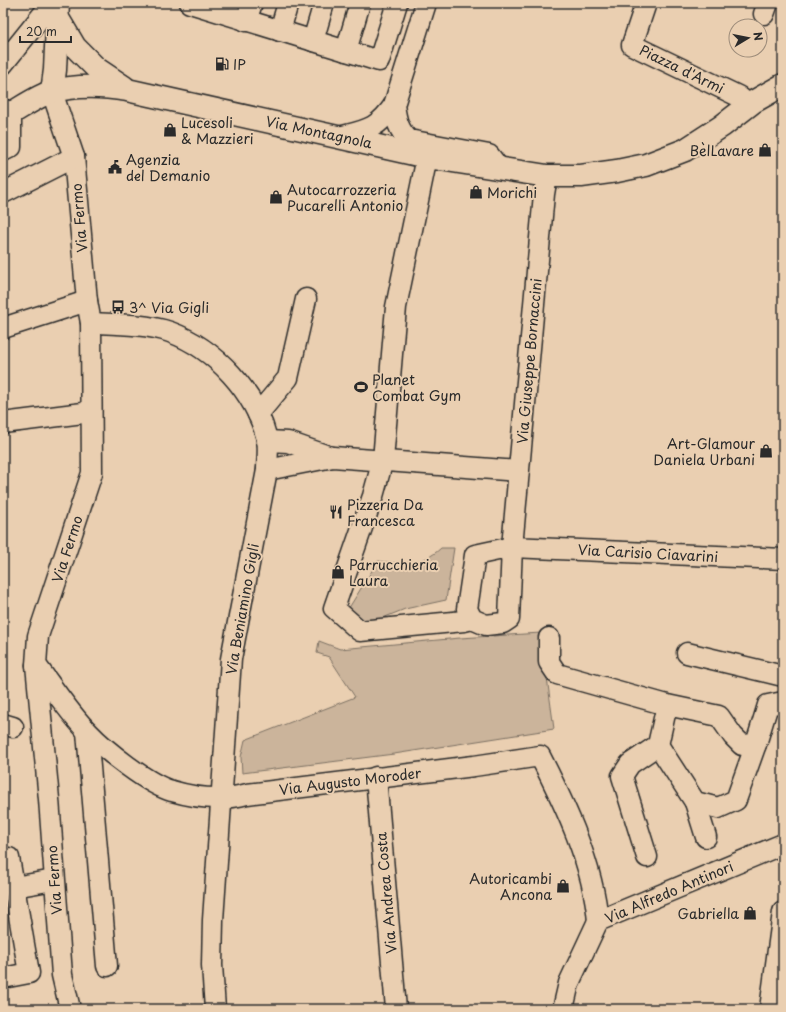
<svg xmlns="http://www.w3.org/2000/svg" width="786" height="1012" font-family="'Playpen Sans',sans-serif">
	<rect width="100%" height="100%" fill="#eacfb1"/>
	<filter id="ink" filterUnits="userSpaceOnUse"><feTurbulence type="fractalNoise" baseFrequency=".025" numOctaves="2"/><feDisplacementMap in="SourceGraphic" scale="8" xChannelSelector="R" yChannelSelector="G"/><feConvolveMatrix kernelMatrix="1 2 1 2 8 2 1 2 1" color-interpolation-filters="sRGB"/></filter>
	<g filter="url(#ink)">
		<g fill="#cbb49b" stroke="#7b7063">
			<path d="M441,548h13l-8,52 -41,9 -37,15 -21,-13 31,-50c25,3 44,5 63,-13z"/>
			<polygon points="541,633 554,729 394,754 242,773 241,757 245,740 355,697 329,657 317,653 319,641 340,649 460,638"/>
		</g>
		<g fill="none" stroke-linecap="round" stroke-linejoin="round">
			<g stroke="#2b2b2b" stroke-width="23">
				<g id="minor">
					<polyline points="190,3 379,61 397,3"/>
					<polyline points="646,3 632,45 738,96 749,105"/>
					<polyline points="764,14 768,3"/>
					<polyline points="246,21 252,3"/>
					<polyline points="280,31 288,3"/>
					<polyline points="313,41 324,3"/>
					<polyline points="346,51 360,3"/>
					<polyline points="3,64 52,3"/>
					<polyline points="52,92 74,157 87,301 91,323 92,473 38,636 36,665 49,799 62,975 70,1009"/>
					<path d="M394,105c2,14 4,25 15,35l80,15 10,13"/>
					<polyline points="3,109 11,114 11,147 3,151"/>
					<path d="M339,137c27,-7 39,-8 55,-32l32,-102"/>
					<polyline points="427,157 396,307 383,460 373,496 334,608 360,631 464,621 472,619"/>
					<polyline points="547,176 544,194 512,547 783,559"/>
					<polyline points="3,193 74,157"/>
					<path d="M91,323c24,1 57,1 79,9 46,17 85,60 97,107 2,10 0,21 0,31l-36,189 -18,261 -1,45 3,44"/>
					<polyline points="3,328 87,301"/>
					<polyline points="258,414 288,378 306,299"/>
					<polyline points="3,423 91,412"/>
					<polyline points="267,441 288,442 331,457"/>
					<polyline points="267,470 333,457 518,471"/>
					<polygon points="512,547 509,619 503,623 486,625 472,619 467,609 475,555"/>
					<polyline points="549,638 549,662 557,674 667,705 719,716 733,736 742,745 756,744 768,705 783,702"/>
					<polyline points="687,653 783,676"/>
					<path d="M36,665c16,21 33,48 52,67 17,18 61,53 84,59 24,7 51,10 75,3l227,-28 66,-10c26,51 53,108 58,165"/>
					<polyline points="3,724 13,727"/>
					<polyline points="87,732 107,966"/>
					<polyline points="658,745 695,802 718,808 736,800 756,744"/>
					<polyline points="376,777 396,1009"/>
					<polyline points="695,802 706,837"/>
					<polyline points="647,857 622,776 630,764 658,745 667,705"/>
					<polyline points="14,887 54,880"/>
					<polyline points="3,978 29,973 9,858"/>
					<polyline points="563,1009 569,983 598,921 783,844"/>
					<polyline points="770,1009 783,912"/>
				</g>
			</g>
			<g stroke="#2b2b2b" stroke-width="25">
				<g id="major">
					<polyline points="59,20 75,47 97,69 124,87"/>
					<polyline points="52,92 55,70 58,3"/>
					<path d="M3,118c15,-8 34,-22 50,-27 24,-6 49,-5 74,-1l300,67 120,19h34l36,-5 29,-6 39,-15 37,-24 31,-24 30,-17"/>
				</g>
			</g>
			<use href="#minor" stroke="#eacfb1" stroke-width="20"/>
			<use href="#major" stroke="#eacfb1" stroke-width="22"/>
		</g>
	</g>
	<defs>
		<g id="fuel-bare" transform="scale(1.08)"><path d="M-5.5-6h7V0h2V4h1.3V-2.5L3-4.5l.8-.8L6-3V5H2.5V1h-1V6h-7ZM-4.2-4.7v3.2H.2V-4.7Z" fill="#2b2b2b" stroke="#eacfb1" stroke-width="2.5" paint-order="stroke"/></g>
		<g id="shop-bare" transform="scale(1.08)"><path d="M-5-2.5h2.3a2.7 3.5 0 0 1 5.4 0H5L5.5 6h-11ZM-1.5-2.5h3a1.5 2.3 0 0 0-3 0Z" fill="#2b2b2b" stroke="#eacfb1" stroke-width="2.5" paint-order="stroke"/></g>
		<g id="civic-bare" transform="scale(1.08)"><path d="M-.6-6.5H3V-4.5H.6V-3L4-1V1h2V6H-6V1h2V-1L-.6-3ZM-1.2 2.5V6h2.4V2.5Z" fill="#2b2b2b" stroke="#eacfb1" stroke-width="2.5" paint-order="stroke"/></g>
		<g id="bus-bare" transform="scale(1.08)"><path d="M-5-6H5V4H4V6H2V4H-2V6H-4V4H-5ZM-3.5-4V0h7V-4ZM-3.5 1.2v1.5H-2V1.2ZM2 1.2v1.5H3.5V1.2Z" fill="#2b2b2b" stroke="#eacfb1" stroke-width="2.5" paint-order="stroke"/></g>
		<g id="stadium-bare" transform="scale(1.08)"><path d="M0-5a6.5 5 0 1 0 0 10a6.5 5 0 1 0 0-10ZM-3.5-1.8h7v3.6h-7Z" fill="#2b2b2b" stroke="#eacfb1" stroke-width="2.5" paint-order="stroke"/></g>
		<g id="restaurant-bare" transform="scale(1.08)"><path d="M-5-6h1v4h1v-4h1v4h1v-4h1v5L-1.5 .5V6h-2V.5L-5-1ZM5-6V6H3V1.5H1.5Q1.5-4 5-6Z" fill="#2b2b2b" stroke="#eacfb1" stroke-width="2.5" paint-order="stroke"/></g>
	</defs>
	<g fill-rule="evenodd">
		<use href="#fuel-bare" x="222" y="64"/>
		<use href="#shop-bare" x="170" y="130"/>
		<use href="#shop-bare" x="765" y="150"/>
		<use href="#civic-bare" x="115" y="167"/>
		<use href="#shop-bare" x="476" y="192"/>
		<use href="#shop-bare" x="276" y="197"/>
		<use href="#bus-bare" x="118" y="307"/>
		<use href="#stadium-bare" x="361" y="387"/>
		<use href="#shop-bare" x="766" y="451"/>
		<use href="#restaurant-bare" x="336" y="512"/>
		<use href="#shop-bare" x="338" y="572"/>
		<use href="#shop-bare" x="563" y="886"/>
		<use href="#shop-bare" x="750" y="913"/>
	</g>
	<g text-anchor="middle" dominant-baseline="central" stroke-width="4" stroke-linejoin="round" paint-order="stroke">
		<g font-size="14" fill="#2b2b2b" stroke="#eacfb1" text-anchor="start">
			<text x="233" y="64">IP</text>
			<text x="181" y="122">Lucesoli<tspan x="181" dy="16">&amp; Mazzieri</tspan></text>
			<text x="754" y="150" text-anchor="end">BèlLavare</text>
			<text x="126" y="159">Agenzia<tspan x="126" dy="16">del Demanio</tspan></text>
			<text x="287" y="189">Autocarrozzeria<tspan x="287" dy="16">Pucarelli Antonio</tspan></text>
			<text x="487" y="192">Morichi</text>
			<text x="129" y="307">3^ Via Gigli</text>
			<text x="372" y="379">Planet<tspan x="372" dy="16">Combat Gym</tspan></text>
			<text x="755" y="443" text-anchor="end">Art-Glamour<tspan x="755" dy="16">Daniela Urbani</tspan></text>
			<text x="347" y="504">Pizzeria Da<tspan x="347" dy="16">Francesca</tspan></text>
			<text x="349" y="564">Parrucchieria<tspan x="349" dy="16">Laura</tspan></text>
			<text x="552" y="878" text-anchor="end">Autoricambi<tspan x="552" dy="16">Ancona</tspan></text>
			<text x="739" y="913" text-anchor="end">Gabriella</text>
		</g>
		<g font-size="14" fill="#2b2b2b" stroke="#eacfb1">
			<text transform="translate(682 69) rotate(26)">Piazza d'Armi</text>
			<text transform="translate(319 132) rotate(12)">Via Montagnola</text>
			<text transform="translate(79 218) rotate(-95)">Via Fermo</text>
			<text transform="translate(529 361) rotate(-85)">Via Giuseppe Bornaccini</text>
			<text transform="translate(67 549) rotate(-72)">Via Fermo</text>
			<text transform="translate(648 553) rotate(3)">Via Carisio Ciavarini</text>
			<text transform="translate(242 609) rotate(-80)">Via Beniamino Gigli</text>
			<text transform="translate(350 781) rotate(-7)">Via Augusto Moroder</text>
			<text transform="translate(54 880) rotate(-94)">Via Fermo</text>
			<text transform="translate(669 892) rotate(-23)">Via Alfredo Antinori</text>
			<text transform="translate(386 893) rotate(-95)">Via Andrea Costa</text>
		</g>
	</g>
	<rect width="786" height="1012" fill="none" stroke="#eacfb1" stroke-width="16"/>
	<rect x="8" y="8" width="770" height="996" fill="none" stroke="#2b2b2b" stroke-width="1.5" filter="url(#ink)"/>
	<g transform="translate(748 38) rotate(80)"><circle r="19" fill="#eacfb1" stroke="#9e8d7b"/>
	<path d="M0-3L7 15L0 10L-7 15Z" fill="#2b2b2b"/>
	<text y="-6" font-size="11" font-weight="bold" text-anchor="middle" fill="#2b2b2b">N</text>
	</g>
	<path d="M20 36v6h51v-6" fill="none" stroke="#2b2b2b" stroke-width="2"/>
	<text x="26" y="36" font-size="12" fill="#2b2b2b" stroke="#eacfb1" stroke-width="3" paint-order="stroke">20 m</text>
</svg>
